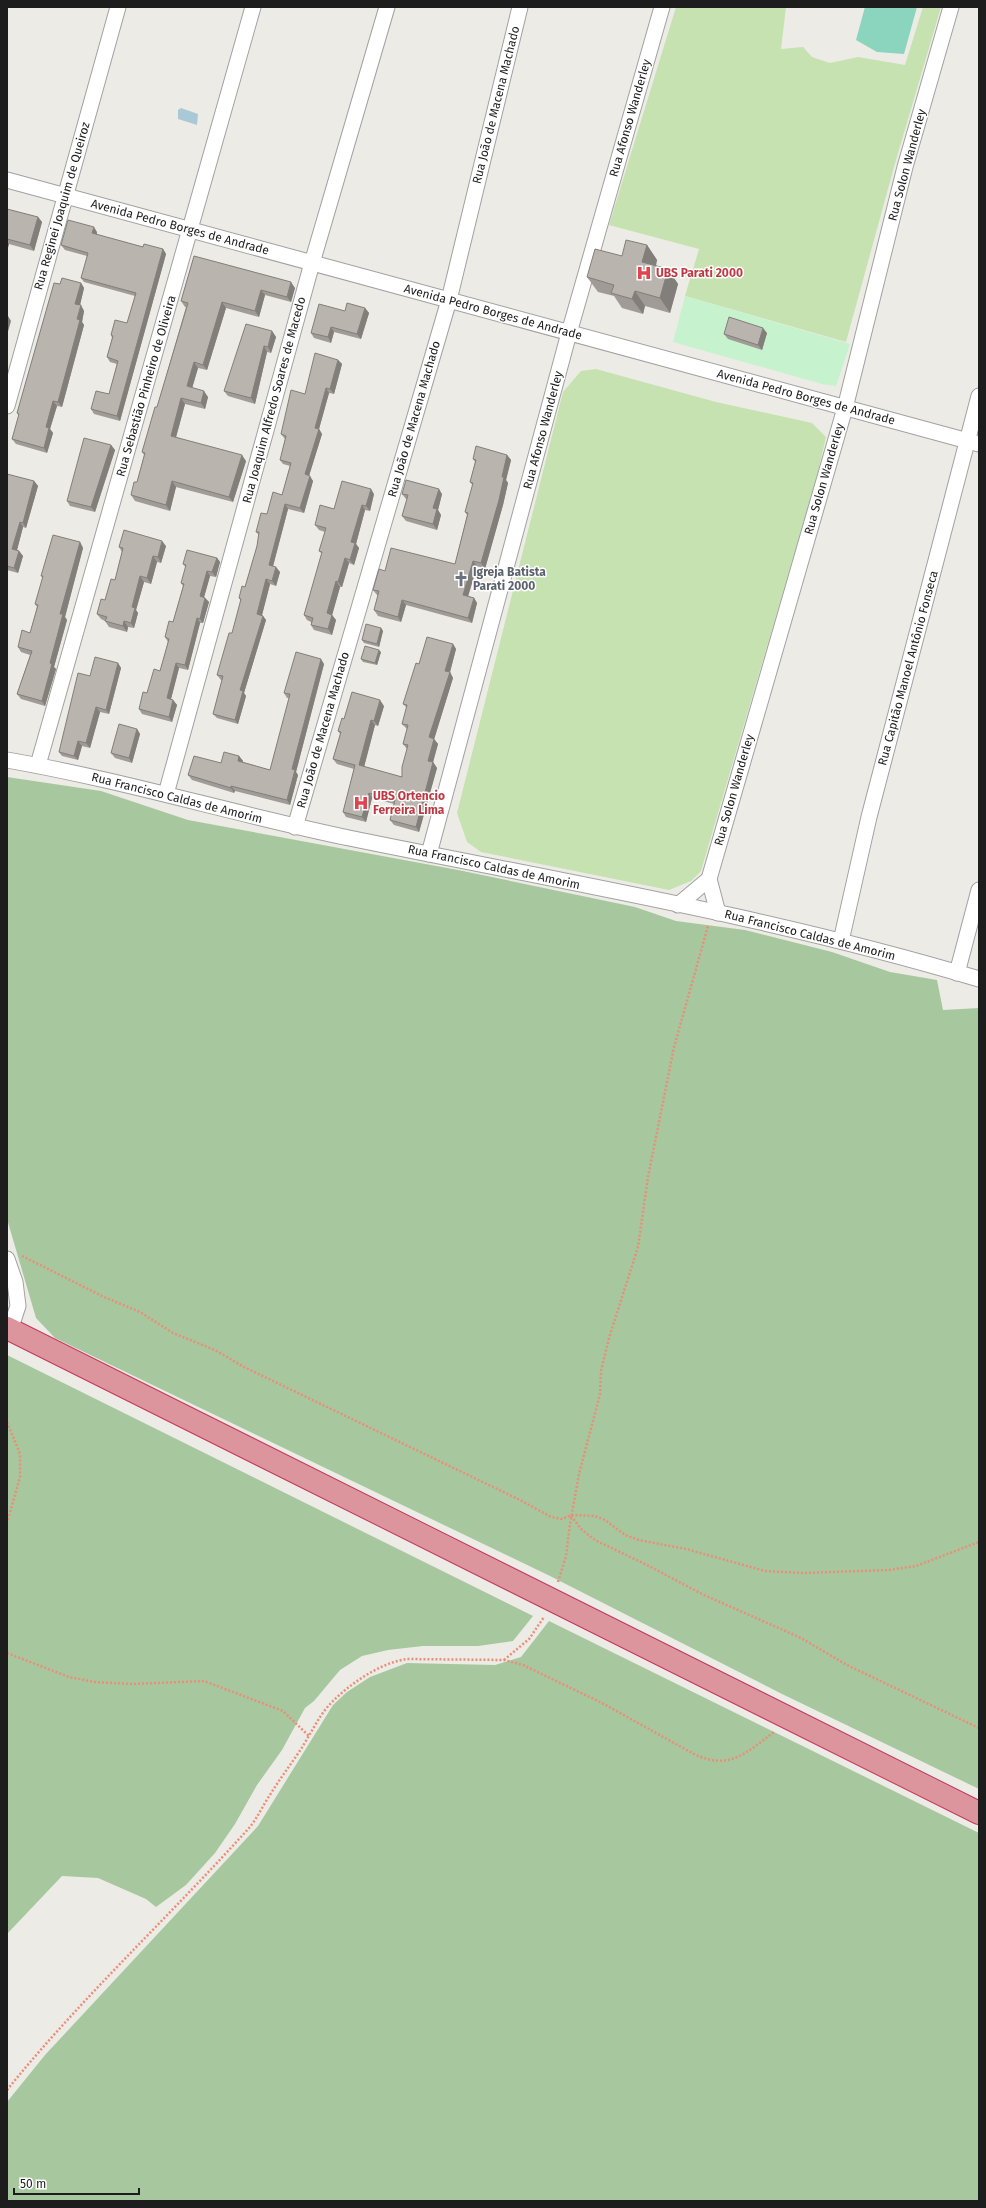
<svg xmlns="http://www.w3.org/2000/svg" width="986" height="2208" font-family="'Fira Sans',sans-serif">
	<rect width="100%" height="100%" fill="#edebe5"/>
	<g fill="#c5e2b0">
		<polygon points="676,7 786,7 781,49 803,47 812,57 830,63 858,57 905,65 923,7 941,7 894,167 846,342 685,296 699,249 609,225"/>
		<polygon points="596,369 716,402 812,423 826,437 817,476 701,871 691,881 669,890 481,852 467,842 457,813 563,392 581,371"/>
	</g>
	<g fill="#a7c89e">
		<polygon points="7,777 101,791 188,820 458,870 635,907 676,921 745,930 832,952 890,972 937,980 943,1010 979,1008 979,1789 780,1693 550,1576 55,1338 36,1318 7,1219"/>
		<polygon points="7,1355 533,1616 513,1641 478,1646 423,1646 388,1650 362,1656 340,1670 314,1701 305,1708 282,1750 257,1785 235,1824 215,1853 186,1885 156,1907 146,1899 98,1878 62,1876 7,1934"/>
		<polygon points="549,1621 979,1833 979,2201 7,2201 7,2102 45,2055 258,1826 333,1705 347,1692 370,1677 407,1663 495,1665 521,1657"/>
	</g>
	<polygon fill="#c6f3cd" points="685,296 850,344 836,386 822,384 673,342"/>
	<polygon fill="#8bd4bd" points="865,7 917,7 904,54 877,52 856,40"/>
	<polygon fill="#aac9d6" points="181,108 198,114 197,125 178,119 178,110"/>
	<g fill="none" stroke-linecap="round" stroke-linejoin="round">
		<g stroke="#a1a1a1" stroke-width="17">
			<g id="street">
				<polyline points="7,180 979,444"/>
				<polyline points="7,406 118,7"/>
				<path d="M7,760c115,20 227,54 342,78 210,43 424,79 630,141"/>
				<polyline points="38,765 253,7"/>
				<polyline points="166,794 312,263 387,7"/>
				<polyline points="295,827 449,300 520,7"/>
				<polyline points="429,854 569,333 662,7"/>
				<polyline points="709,879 718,913"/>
				<polyline points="678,905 709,879 845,408 905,167 951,7"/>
				<polyline points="841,941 869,817 979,396"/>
				<polyline points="957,973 979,890"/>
				<polyline points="7,1259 15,1282 18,1306 10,1330"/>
			</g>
		</g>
		<g stroke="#c5385e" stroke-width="24">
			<polyline id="highway" points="7,1328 979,1813"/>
		</g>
		<g stroke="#ea8d79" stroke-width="2.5" stroke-dasharray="2 2" stroke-linecap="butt">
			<polyline points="22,1256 104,1297 140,1312 173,1333 215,1350 244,1367 520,1500 551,1517 562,1519 571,1515 595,1516 605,1520 625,1535 639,1540 686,1549 765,1571 803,1573 889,1570 916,1566 979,1542"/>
			<polyline points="7,1422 20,1454 20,1477 7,1523"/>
			<polyline points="571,1516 582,1530 595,1540 645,1564 704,1595 799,1637 847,1665 979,1728"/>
			<polyline points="558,1582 566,1556 570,1524 579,1474 600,1394 601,1371 609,1338 638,1247 648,1177 674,1047 708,926"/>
			<polyline points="7,1653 69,1677 94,1682 133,1684 204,1681 283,1711 309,1736"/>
			<polyline points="504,1660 529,1639 544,1617"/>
			<path d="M7,2090c75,-93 163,-174 242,-262 8,-9 14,-23 21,-33 9,-15 19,-28 29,-43 11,-16 19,-36 33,-50 19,-19 48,-39 75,-43l97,1 19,5 79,38 92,51c35,17 52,-1 80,-22"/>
		</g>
		<use href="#street" stroke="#fff" stroke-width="15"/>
		<use href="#highway" stroke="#dc959d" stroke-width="22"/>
	</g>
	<g fill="#a09b96">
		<polygon points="7,209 38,217 42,222 34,251 9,244 7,251"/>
		<polygon points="97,232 97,235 143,247 163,249 166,254 120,421 94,414 91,409 109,394 117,364 110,362 107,357 112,338 111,335 127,323 135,296 84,282 81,278 87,256 65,250 61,245"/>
		<polygon points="647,245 657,260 656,266 668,269 678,284 670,313 645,306 643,314 622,308 614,296 598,292 587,277 622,256"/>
		<polygon points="194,256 295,288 291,302 265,295 259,317 226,308 207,370 198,368 192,388 208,397 205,409 185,404 176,437 246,461 233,502 176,487 170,511 135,501 131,495 137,482 144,455 142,452 157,407 186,307 185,307 181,301"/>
		<polygon points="81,283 84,288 80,305 84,311 82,322 84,325 62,407 57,406 50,429 53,433 47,453 16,444 12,439 19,416 17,413 60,284"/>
		<polygon points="365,308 369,313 361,339 334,332 331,343 314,338 311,333 345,311"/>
		<polygon points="272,331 276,337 271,353 267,352 255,404 228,396 224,391"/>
		<polygon points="767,333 762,350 728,339 724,334"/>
		<polygon points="338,360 342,364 334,394 329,393 319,429 322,434 309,476 313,481 304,513 288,509 273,566 280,572 276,586 270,584 262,615 263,616 266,620 244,693 246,696 238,724 217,718 213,714 222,680 221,680 217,675 232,633 241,601 239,598 245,587 257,546 259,535 256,532 267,514 282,495 290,466 283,464 280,460 285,439 281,434 305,394"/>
		<polygon points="111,445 115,450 95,512 70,506 67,501"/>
		<polygon points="507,455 511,460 506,480 508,483 503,505 485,569 477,566 468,596 474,598 477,603 472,623 406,605 401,622 378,616 374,610 378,595 377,595 373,590 385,571 455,564 467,515 465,512 473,486 470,482 475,462 473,459"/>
		<polygon points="7,474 34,481 38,486 26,528 23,527 17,550 19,551 23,556 18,573 7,570"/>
		<polygon points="374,494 370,511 365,510 356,544 359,548 354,565 349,563 342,587 340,587 332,615 336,620 332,635 314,630 311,625 311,622 307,620 304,615 322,554 319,551 325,532 319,530 315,525 334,509"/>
		<polygon points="402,494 442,494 438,510 441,515 437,530 406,521 402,516 407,499 406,499"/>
		<polygon points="80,542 83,548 65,617 67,620 54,667 56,669 45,706 21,699 17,694 30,655 21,652 18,647 30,633 37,607 35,604 43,578 41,576"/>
		<polygon points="166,546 161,563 157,562 151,584 144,582 136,610 138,613 134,628 128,627 127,632 109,627 105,621 101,619 97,614 105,600 115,580 122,552 119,547"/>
		<polygon points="217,558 220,562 216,577 210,576 204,597 209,602 203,623 200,623 188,670 179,668 171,699 173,700 177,705 172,722 142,714 139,709 160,671 168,642 165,637 173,622 183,586 181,583 186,568 183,564"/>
		<polygon points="381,628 383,631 379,647 364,643 362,640"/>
		<polygon points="453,644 456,649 450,672 453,678 434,739 438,744 433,762 437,768 419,832 394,825 390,820 394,804 372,798 366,822 346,817 343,812 354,769 337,764 333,759 340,734 338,731 344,719 384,706 378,726 375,725 364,767 402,777 407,749 403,744 407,729 402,724 407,708 403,704 419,664"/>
		<polygon points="381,652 377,665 363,662 361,659"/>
		<polygon points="118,663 121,668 109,714 100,712 90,748 82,746 78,760 62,756 59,752 90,676"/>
		<polygon points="324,664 296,772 298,775 290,805 235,791 234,793 192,780 188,775 239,756 243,761 243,762 270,770 289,698 287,698 284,693"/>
		<polygon points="137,729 140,734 132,763 115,758 111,753"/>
	</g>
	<g fill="#827e7a">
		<polygon points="38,217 42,222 34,251 30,245"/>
		<polygon points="94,227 97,232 96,238 92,233"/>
		<polygon points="7,241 9,244 7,251"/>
		<polygon points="647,245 657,260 653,277 642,262"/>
		<polygon points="163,249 166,254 120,421 117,416"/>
		<polygon points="668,269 678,284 670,313 660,298"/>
		<polygon points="291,282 295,288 291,302 287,297"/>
		<polygon points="81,283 84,288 79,309 75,304"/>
		<polygon points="261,290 265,295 259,317 255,311"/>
		<polygon points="635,291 645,306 643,314 632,299"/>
		<polygon points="222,302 226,308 207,370 203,365"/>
		<polygon points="81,305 84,311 82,322 84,325 62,407 58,402"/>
		<polygon points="365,308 369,313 361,339 357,334"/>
		<polygon points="8,316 11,321 7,335 7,318"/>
		<polygon points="331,327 334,332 331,343 328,337"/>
		<polygon points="763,328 767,333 762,350 758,345"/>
		<polygon points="272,331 276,337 271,353 268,347"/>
		<polygon points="264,346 267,352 255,404 251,398"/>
		<polygon points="338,360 342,364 334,394 330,389"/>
		<polygon points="194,362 198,368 191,392 187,386"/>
		<polygon points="326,388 329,393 319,429 322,434 308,479 305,474 315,428"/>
		<polygon points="204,391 208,397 205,409 201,403"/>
		<polygon points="181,398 185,404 175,441 171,436"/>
		<polygon points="53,401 57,406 50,429 53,433 47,453 44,448 46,427"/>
		<polygon points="111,445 115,450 95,512 91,507"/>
		<polygon points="242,455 246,461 233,502 229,497"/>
		<polygon points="507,455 511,460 506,480 508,483 503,505 485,569 481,563 502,477"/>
		<polygon points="310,476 313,481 304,513 300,508"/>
		<polygon points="34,481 38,486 26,528 23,523"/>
		<polygon points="172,481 176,487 170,511 166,505"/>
		<polygon points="371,489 374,494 370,511 366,506"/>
		<polygon points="439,489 442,494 438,510 441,515 437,530 433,524 433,508"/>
		<polygon points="285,504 288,509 272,570 269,565"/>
		<polygon points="362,505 365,510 356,544 359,548 354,565 350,560 351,542"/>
		<polygon points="20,522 23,527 16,554 12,549"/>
		<polygon points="162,541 166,546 161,563 158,557"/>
		<polygon points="80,542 83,548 65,617 67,620 54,667 56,669 45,706 42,701 60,614"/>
		<polygon points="19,551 23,556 18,573 14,568"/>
		<polygon points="153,556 157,562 151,584 147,578"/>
		<polygon points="217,558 220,562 216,577 212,572"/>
		<polygon points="345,558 349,563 342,587 338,582"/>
		<polygon points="473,561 477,566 467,600 463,595"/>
		<polygon points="276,567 280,572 276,586 272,581"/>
		<polygon points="207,571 210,576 203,601 200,596"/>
		<polygon points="140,576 144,582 136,610 138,613 134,628 131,623 132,607"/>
		<polygon points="266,579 270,584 261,619 257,614"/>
		<polygon points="336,581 340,587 331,619 327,613"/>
		<polygon points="205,598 209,602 203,623 200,619"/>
		<polygon points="474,598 477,603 472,623 468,618"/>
		<polygon points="402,600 406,605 401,622 398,617"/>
		<polygon points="332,615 336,620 332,635 328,629"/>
		<polygon points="263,616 266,620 244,693 246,696 238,724 235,720 240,690"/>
		<polygon points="197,618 200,623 188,670 185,665"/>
		<polygon points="124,621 128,627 127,632 123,626"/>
		<polygon points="381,628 383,631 379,647 377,644"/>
		<polygon points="453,644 456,649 450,672 453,678 433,743 429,737 445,671"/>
		<polygon points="379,650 381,652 377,665 375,663"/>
		<polygon points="321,659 324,664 296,772 298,775 290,805 287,800 292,769"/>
		<polygon points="118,663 121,668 109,714 106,710"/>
		<polygon points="176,663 179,668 170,703 167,698"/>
		<polygon points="173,700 177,705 172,722 169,717"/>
		<polygon points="380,700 384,706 378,726 374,721"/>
		<polygon points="96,707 100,712 90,748 86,743"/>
		<polygon points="371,720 375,725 363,771 359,765"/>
		<polygon points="137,729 140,734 132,763 129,758"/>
		<polygon points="434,739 438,744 432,766 428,761"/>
		<polygon points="78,741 82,746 78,760 74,756"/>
		<polygon points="239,756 243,761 242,766 238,761"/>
		<polygon points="433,762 437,768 419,832 416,827"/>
		<polygon points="231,786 235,791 234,793 231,788"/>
		<polygon points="369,793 372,798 366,822 362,817"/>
	</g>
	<g fill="#bab4ae" stroke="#827e7a">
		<polygon points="7,209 38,217 30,245 7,239"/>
		<polygon points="68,220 94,227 92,233 143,247 144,244 163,249 117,416 91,409 96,391 109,394 118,361 107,357 113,336 111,335 115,320 127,323 136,293 81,278 88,253 61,245"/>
		<polygon points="626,240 647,245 642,262 668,269 660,298 635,291 632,299 611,293 614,285 587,277 595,249 622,256"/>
		<polygon points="194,256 291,282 287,297 261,290 255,311 222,302 203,365 194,362 187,386 204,391 201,403 181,398 171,436 242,455 229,497 172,481 166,505 131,495 134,482 137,482 145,453 142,452 155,407 157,407 188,303 181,301"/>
		<polygon points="62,278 81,283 75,304 81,305 77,319 80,320 58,402 53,401 46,427 49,428 44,448 12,439 19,414 17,413 54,283 60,284"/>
		<polygon points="347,303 365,308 357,334 331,327 328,337 311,333 319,304 345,311"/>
		<polygon points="729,317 763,328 758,345 724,334"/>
		<polygon points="246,324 272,331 268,347 264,346 251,398 224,391"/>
		<polygon points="315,353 338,360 330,389 326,388 315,428 319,429 305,474 310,476 300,508 285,504 269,565 276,567 272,581 266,579 257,614 263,616 240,690 243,691 235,720 213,714 223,676 217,675 229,633 232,633 241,599 239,598 242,586 245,587 257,546 259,532 256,532 261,513 267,514 273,492 282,495 291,463 280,460 286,436 281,434 291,390 305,394"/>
		<polygon points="84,438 111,445 91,507 67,501"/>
		<polygon points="476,446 507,455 502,477 504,477 499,500 481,563 473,561 463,595 474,598 468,618 402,600 398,617 374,610 379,591 373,590 379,569 385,571 391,548 455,564 468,513 465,512 473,483 470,482 476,460 473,459"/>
		<polygon points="7,474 34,481 23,523 20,522 12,549 19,551 14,568 7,566"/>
		<polygon points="406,480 439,489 433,508 437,509 433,524 402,516 408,495 402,494"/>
		<polygon points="342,481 371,489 366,506 362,505 351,542 355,543 350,560 345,558 338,582 336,581 327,613 332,615 328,629 311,625 313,618 304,615 322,552 319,551 326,528 315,525 320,505 334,509"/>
		<polygon points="124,530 162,541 158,557 153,556 147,578 140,576 132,607 135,608 131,623 124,621 123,626 105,621 107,617 97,614 101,599 105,600 111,579 115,580 123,548 119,547"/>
		<polygon points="53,535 80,542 60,614 63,614 50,663 52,664 42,701 17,694 32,651 18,647 22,630 30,633 38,605 35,604 43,576 41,576"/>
		<polygon points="187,550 217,558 212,572 207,571 200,596 205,598 200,619 197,618 185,665 176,663 167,698 173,700 169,717 139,709 143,692 147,693 154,669 160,671 169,639 165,637 169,621 173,622 184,584 181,583 186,565 183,564"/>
		<polygon points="366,624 381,628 377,644 362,640"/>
		<polygon points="427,637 453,644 445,671 450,672 429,737 434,739 428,761 433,762 416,827 390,820 395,800 369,793 362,817 343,812 355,765 333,759 341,732 338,731 342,718 344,719 352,692 380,700 374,721 371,720 359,765 402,777 402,767 408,745 403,744 408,725 402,724 407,705 403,704 416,663 419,664"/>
		<polygon points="365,646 379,650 375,663 361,659"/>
		<polygon points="296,652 321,659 292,769 295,770 287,800 231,786 231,788 188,775 194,756 221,763 224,752 239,756 238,761 270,770 290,694 284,693"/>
		<polygon points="95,657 118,663 106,710 96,707 86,743 78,741 74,756 59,752 78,673 90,676"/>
		<polygon points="119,724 137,729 129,758 111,753"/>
	</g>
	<defs>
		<g id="hospital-bare" transform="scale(1.2)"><path d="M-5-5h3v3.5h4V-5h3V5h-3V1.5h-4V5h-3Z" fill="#e0444e" stroke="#fff" stroke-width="2.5" paint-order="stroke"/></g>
		<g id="church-bare" transform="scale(1.2)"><path d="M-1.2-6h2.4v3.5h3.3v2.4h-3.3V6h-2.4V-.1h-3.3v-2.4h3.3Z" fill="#6b7280" stroke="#fff" stroke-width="2.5" paint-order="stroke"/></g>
	</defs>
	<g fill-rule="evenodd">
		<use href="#hospital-bare" x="644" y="273"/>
		<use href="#church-bare" x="461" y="579"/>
		<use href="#hospital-bare" x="361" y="803"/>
	</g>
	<g text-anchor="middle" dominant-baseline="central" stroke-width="3" stroke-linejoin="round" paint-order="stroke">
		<g font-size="12" fill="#1d1d1d" stroke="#fff">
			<text transform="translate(496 105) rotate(-76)">Rua João de Macena Machado</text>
			<text transform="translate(630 118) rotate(-74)">Rua Afonso Wanderley</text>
			<text transform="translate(907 165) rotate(-75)">Rua Solon Wanderley</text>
			<text transform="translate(62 206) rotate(-74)">Rua Reginei Joaquim de Queiroz</text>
			<text transform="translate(180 227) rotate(15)">Avenida Pedro Borges de Andrade</text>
			<text transform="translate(493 312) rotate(15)">Avenida Pedro Borges de Andrade</text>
			<text transform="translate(146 386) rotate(-74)">Rua Sebastião Pinheiro de Oliveira</text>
			<text transform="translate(806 397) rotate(15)">Avenida Pedro Borges de Andrade</text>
			<text transform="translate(274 400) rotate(-75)">Rua Joaquim Alfredo Soares de Macedo</text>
			<text transform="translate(414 419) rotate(-74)">Rua João de Macena Machado</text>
			<text transform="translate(543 430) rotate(-75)">Rua Afonso Wanderley</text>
			<text transform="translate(824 479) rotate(-74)">Rua Solon Wanderley</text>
			<text transform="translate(908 668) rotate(-75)">Rua Capitão Manoel Antônio Fonseca</text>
			<text transform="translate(323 730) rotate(-74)">Rua João de Macena Machado</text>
			<text transform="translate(734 790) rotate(-74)">Rua Solon Wanderley</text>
			<text transform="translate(177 798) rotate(14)">Rua Francisco Caldas de Amorim</text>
			<text transform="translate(494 867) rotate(12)">Rua Francisco Caldas de Amorim</text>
			<text transform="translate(810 935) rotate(14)">Rua Francisco Caldas de Amorim</text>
		</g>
		<g font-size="12" font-weight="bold" fill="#be3a42" stroke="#fff" text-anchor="start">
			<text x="656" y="273">UBS Parati 2000</text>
			<text x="373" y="796">UBS Ortencio<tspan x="373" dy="14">Ferreira Lima</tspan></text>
		</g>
		<g font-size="12" font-weight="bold" fill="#5b616d" stroke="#fff" text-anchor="start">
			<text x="473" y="572">Igreja Batista<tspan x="473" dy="14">Parati 2000</tspan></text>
		</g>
	</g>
	<rect width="986" height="2208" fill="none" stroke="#1d1d1d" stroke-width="16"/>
	<path d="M14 2188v6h125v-6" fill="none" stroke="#1d1d1d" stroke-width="2"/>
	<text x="20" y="2188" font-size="12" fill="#1d1d1d" stroke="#ffffff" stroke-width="3" paint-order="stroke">50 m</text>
</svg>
